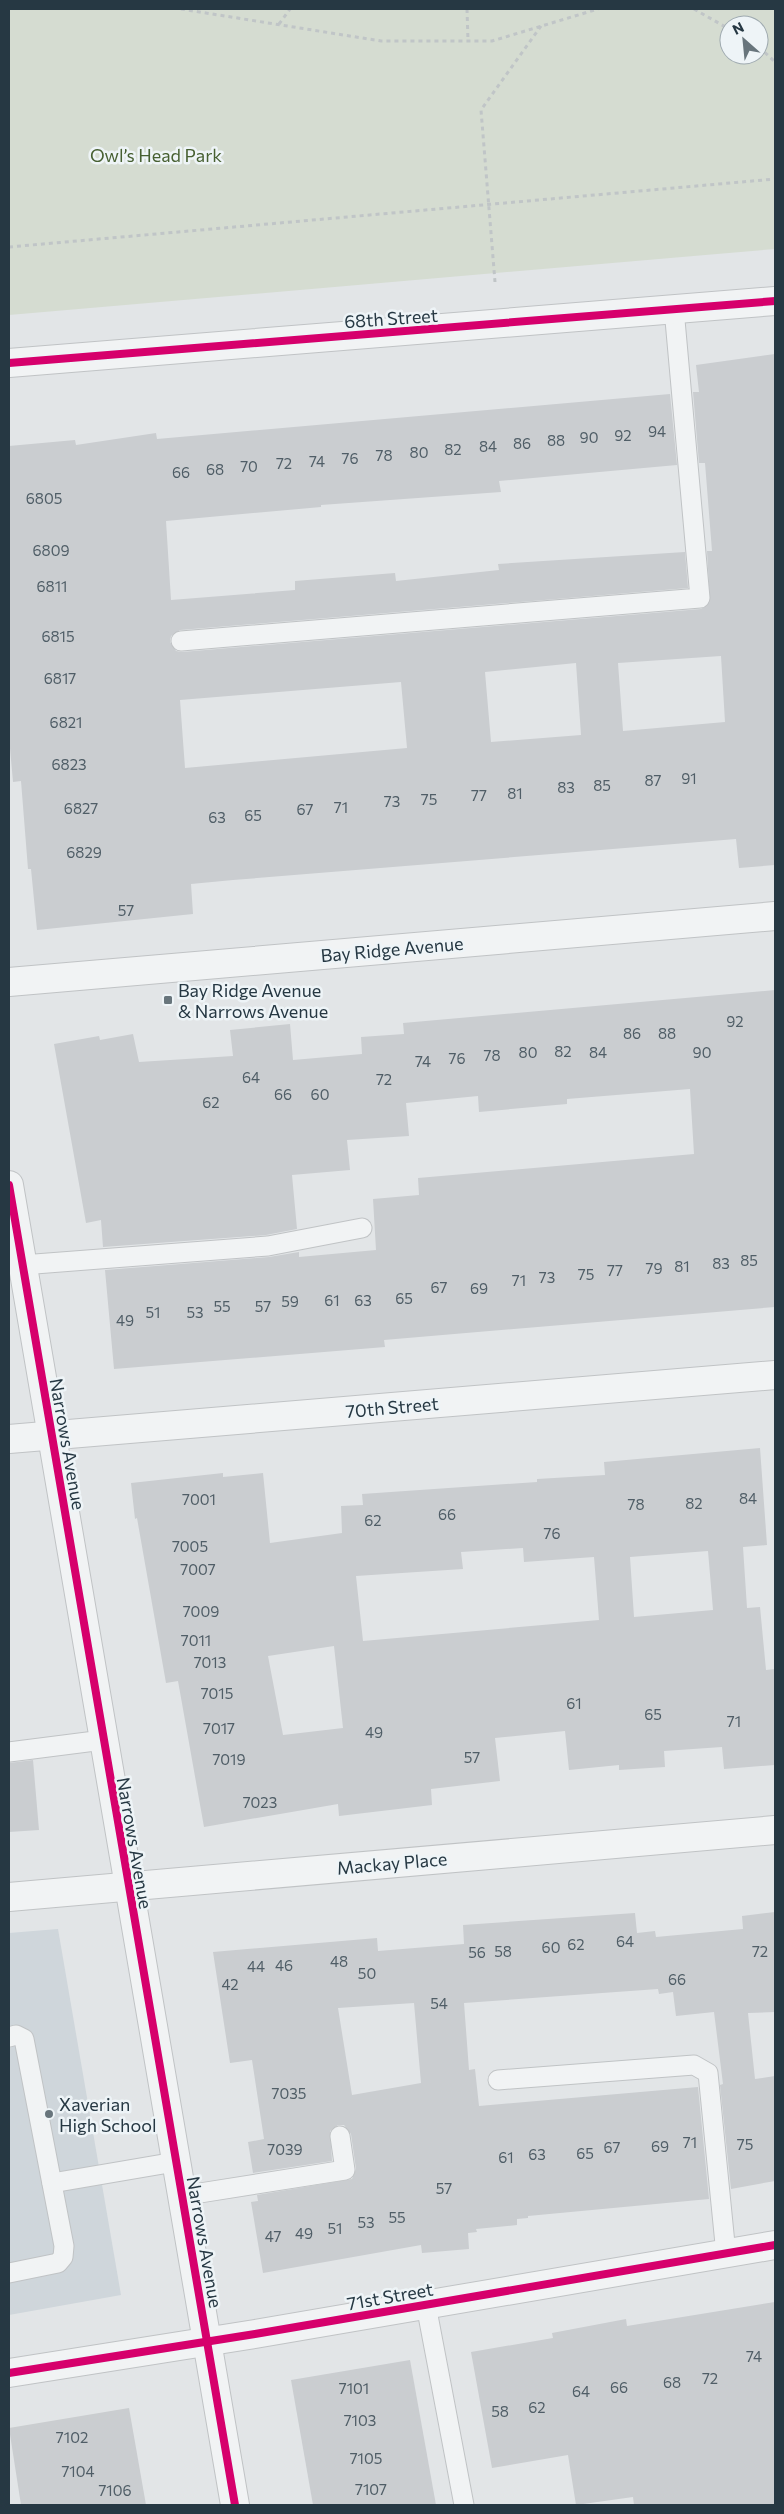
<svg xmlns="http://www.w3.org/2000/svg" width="784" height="2514" font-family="Commissioner,sans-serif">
	<rect width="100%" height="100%" fill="#e2e5e7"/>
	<polygon fill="#cfd6db" points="58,1929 121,2295 9,2315 9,1933"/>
	<path fill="#d5dcd1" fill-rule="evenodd" d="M9,9h766v240l-766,66zM729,25h30v30h-30z"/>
	<g fill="#cacdd0" fill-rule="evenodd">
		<path d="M775,354v511l-36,3 -3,-29 -503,41 -42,4 2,30 -156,16 -6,-61h-3l-7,-88 -8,1 -4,-45v-291l66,-6 1,5 80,-12 1,6 513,-45 7,71 -178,16 2,11 -180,13v2l-155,14 5,79 124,-10v-9l100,-8 1,8 103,-11 -1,-6 187,-12 3,36 -508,42 -9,6 -1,6 6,9 6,1 519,-43 9,-7 -3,-51h5l-7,-88h-6l-6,-71h6l-3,-27zM721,656l4,66 -102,9 -5,-68zM576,663l5,72 -90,7 -6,-70zM401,682l6,66 -222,20 -5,-68z"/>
		<polygon points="775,990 775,1307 384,1340 385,1347 114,1369 105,1270 269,1257 299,1252 299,1257 376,1250 373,1199 419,1195 418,1178 694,1154 690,1089 567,1099 567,1104 479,1112 478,1096 406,1103 409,1136 347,1140 350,1170 292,1175 297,1229 266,1235 103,1247 101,1220 86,1223 54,1044 99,1036 100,1040 133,1034 139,1062 233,1056 230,1030 290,1024 293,1060 362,1054 361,1037 404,1034 403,1023"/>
		<path d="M760,1448l7,97 -24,2 4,61 13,-1 6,63 9,-1v96l-51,4 -2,-22 -58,4 1,16 -46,3v-5l-50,5 -4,-39 -70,7 5,43 -69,8 1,16 -93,11 -1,-12 -134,23 -26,-146 -12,2 -29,-165 -2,1 -4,-36 92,-10v4l40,-4 7,70 72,-10 -1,-27 22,-1 -1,-11 175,-12v-3l68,-4 -1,-13zM523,1548l1,14 70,-5 5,63 -236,21 -7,-65 107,-7 -2,-17zM708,1551l5,59 -79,7 -4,-60zM334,1646l9,82 -60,7 -15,-79z"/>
		<polygon points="33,1760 39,1830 9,1832 9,1763"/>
		<path d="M775,1912v100l-27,1 7,66 20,-3v105l-44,8 -11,-104 3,-1 -9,-72 -38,4 -3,-24 -14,2 -1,-5 -194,14 5,67 6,-1 4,37 219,-19 11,112 -181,17v2l-11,1v6l-41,4 1,3 -9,1 1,16 -47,4 -1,-8 -158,28 -12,-71 7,-1 -1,-6 95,-16 4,-10 -5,-35 -7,-9h-6l-8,6 2,30 -79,12 -5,-31 16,-3 -12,-79 -22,3 -17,-111 164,-14 1,13 86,-7 -1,-19 172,-12 2,20 18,-2 1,6 87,-8 -1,-13zM414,2003l7,80 -69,12 -14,-87z"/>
		<polygon points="775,2302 775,2505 634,2505 633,2497 576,2505 568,2455 492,2468 471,2352 553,2338 552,2333 626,2319 627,2326"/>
		<polygon points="410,2360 436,2505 313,2505 291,2380"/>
		<polygon points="129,2408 146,2505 21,2505 9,2428"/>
	</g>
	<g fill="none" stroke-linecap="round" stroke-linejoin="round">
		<g stroke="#c0c3c5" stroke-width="21">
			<g id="service">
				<polyline points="181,641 700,598 674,309"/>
				<polyline points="22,1265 268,1246 362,1228"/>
				<polyline points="9,1752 103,1740"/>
				<polyline points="9,2037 16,2035 24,2039 64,2246 63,2257 58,2263 9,2273"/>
				<polyline points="498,2080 694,2065 708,2073 726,2254"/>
				<polyline points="52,2183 175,2162"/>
				<polyline points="181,2196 345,2170 340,2136"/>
				<polyline points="426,2305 464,2505"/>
			</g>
		</g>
		<g stroke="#c0c3c5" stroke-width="30">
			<g id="minor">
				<polyline points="9,363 775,301"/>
				<polyline points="9,1185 235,2505"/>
				<polyline points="9,1439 775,1375"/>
				<polyline points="9,1897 775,1830"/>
				<polyline points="9,2373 255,2334 775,2245"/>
			</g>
		</g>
		<g stroke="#c0c3c5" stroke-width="30">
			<polyline id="tertiary" points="9,982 775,916"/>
		</g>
		<g stroke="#c0c5c7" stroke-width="3" stroke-dasharray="4 4" stroke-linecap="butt">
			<polyline points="181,9 381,41 492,41 598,9"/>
			<polyline points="467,9 468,41"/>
			<polyline points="694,9 729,29"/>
			<polyline points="279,24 290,9"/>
			<polyline points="759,47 775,62"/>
			<polyline points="9,247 775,179"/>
			<polyline points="495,282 481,110 541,26"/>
		</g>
		<use href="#service" stroke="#f1f3f4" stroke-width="19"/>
		<use href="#minor" stroke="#f1f3f4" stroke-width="28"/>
		<use href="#tertiary" stroke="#f1f3f4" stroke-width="28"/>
		<g stroke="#eef4f7" stroke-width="11">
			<g id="cycleway">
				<polyline points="9,363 775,301"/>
				<polyline points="9,1185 235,2505"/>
				<polyline points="9,2373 255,2334 775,2245"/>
			</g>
		</g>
		<use href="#cycleway" stroke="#d6006c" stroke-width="8"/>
	</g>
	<g fill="#68757c" stroke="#eef4f7" stroke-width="2">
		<rect x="163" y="995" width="10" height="10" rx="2.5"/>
		<circle cx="49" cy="2114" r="5"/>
	</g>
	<g text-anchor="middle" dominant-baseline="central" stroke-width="5" stroke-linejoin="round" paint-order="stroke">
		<g font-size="15" fill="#505e67">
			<text x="657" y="431">94</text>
			<text x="623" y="435">92</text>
			<text x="589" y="437">90</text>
			<text x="556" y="440">88</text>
			<text x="522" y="443">86</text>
			<text x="488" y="446">84</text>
			<text x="453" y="449">82</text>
			<text x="419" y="452">80</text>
			<text x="384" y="455">78</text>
			<text x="350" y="458">76</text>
			<text x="317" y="461">74</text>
			<text x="284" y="463">72</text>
			<text x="249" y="466">70</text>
			<text x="215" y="469">68</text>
			<text x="181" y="472">66</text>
			<text x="44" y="498">6805</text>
			<text x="51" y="550">6809</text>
			<text x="52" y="586">6811</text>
			<text x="58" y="636">6815</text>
			<text x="60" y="678">6817</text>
			<text x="66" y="722">6821</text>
			<text x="69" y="764">6823</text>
			<text x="689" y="778">91</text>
			<text x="653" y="780">87</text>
			<text x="602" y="785">85</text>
			<text x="566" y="787">83</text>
			<text x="515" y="793">81</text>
			<text x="479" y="795">77</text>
			<text x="429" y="799">75</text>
			<text x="392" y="801">73</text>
			<text x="341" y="807">71</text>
			<text x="81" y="808">6827</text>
			<text x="305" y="809">67</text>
			<text x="253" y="815">65</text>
			<text x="217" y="817">63</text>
			<text x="84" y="852">6829</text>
			<text x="126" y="910">57</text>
			<text x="735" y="1021">92</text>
			<text x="632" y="1033">86</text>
			<text x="667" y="1033">88</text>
			<text x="563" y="1051">82</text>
			<text x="528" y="1052">80</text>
			<text x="598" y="1052">84</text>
			<text x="702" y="1052">90</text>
			<text x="492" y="1055">78</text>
			<text x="457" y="1058">76</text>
			<text x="423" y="1061">74</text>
			<text x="251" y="1077">64</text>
			<text x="384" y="1079">72</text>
			<text x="283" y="1094">66</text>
			<text x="320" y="1094">60</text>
			<text x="211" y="1102">62</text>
			<text x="749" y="1260">85</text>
			<text x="721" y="1263">83</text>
			<text x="682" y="1266">81</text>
			<text x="654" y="1268">79</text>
			<text x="615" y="1270">77</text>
			<text x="586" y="1274">75</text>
			<text x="547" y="1277">73</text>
			<text x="519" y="1280">71</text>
			<text x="439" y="1287">67</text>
			<text x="479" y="1288">69</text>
			<text x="404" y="1298">65</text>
			<text x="332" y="1300">61</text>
			<text x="363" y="1300">63</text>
			<text x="290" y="1301">59</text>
			<text x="222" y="1306">55</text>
			<text x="263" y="1306">57</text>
			<text x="153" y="1312">51</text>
			<text x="195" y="1312">53</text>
			<text x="125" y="1320">49</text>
			<text x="748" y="1498">84</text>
			<text x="199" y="1499">7001</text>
			<text x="694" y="1503">82</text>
			<text x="636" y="1504">78</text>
			<text x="447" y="1514">66</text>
			<text x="373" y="1520">62</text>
			<text x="552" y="1533">76</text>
			<text x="190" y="1546">7005</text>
			<text x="198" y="1569">7007</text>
			<text x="201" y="1611">7009</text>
			<text x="196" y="1640">7011</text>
			<text x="210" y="1662">7013</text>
			<text x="217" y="1693">7015</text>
			<text x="574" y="1703">61</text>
			<text x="653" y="1714">65</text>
			<text x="734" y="1721">71</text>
			<text x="219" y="1728">7017</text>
			<text x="374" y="1732">49</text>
			<text x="472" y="1757">57</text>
			<text x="229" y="1759">7019</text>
			<text x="260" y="1802">7023</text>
			<text x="625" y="1941">64</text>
			<text x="576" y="1944">62</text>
			<text x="551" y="1947">60</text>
			<text x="503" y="1951">58</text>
			<text x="760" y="1951">72</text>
			<text x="477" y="1952">56</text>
			<text x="339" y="1961">48</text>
			<text x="284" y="1965">46</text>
			<text x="256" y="1966">44</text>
			<text x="367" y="1973">50</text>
			<text x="677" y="1979">66</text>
			<text x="230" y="1984">42</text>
			<text x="439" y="2003">54</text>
			<text x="289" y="2093">7035</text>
			<text x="690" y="2142">71</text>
			<text x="745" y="2144">75</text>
			<text x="660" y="2146">69</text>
			<text x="612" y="2147">67</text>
			<text x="285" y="2149">7039</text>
			<text x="585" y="2153">65</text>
			<text x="537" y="2154">63</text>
			<text x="506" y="2157">61</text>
			<text x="444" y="2188">57</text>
			<text x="397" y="2217">55</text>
			<text x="366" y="2222">53</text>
			<text x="335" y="2228">51</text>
			<text x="304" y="2233">49</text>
			<text x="273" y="2236">47</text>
			<text x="754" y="2356">74</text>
			<text x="710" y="2378">72</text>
			<text x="672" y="2382">68</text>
			<text x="619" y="2387">66</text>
			<text x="354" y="2388">7101</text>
			<text x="581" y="2391">64</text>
			<text x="537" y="2407">62</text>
			<text x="500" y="2411">58</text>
			<text x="360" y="2420">7103</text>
			<text x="72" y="2437">7102</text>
			<text x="366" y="2458">7105</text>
			<text x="78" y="2471">7104</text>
			<text x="371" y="2489">7107</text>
			<text x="115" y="2490">7106</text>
		</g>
		<g font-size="18" fill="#476032" stroke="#eef4f7">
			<text x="156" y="155">Owl’s Head Park</text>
		</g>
		<g font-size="18" fill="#263843" stroke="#eef4f7">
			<text transform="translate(391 318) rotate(-4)">68th Street</text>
			<text transform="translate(392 949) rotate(-5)">Bay Ridge Avenue</text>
			<text transform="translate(392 1407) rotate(-5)">70th Street</text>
			<text transform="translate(68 1444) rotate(80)">Narrows Avenue</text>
			<text transform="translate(135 1843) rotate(80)">Narrows Avenue</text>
			<text transform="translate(392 1863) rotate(-5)">Mackay Place</text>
			<text transform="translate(205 2242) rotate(80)">Narrows Avenue</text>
			<text transform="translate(390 2296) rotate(-10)">71st Street</text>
		</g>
		<g font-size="18" fill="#263843" stroke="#eef4f7" text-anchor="start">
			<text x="178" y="990">Bay Ridge Avenue<tspan x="178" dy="21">&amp; Narrows Avenue</tspan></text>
			<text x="59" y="2104">Xaverian<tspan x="59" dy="21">High School</tspan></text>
		</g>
	</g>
	<rect width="784" height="2514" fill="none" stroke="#263843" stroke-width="20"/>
	<g transform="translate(744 40) rotate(333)"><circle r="24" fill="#eef4f7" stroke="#9ea9af"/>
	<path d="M0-4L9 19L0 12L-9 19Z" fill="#68757c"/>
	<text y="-8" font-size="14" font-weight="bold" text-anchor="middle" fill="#263843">N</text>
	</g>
</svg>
